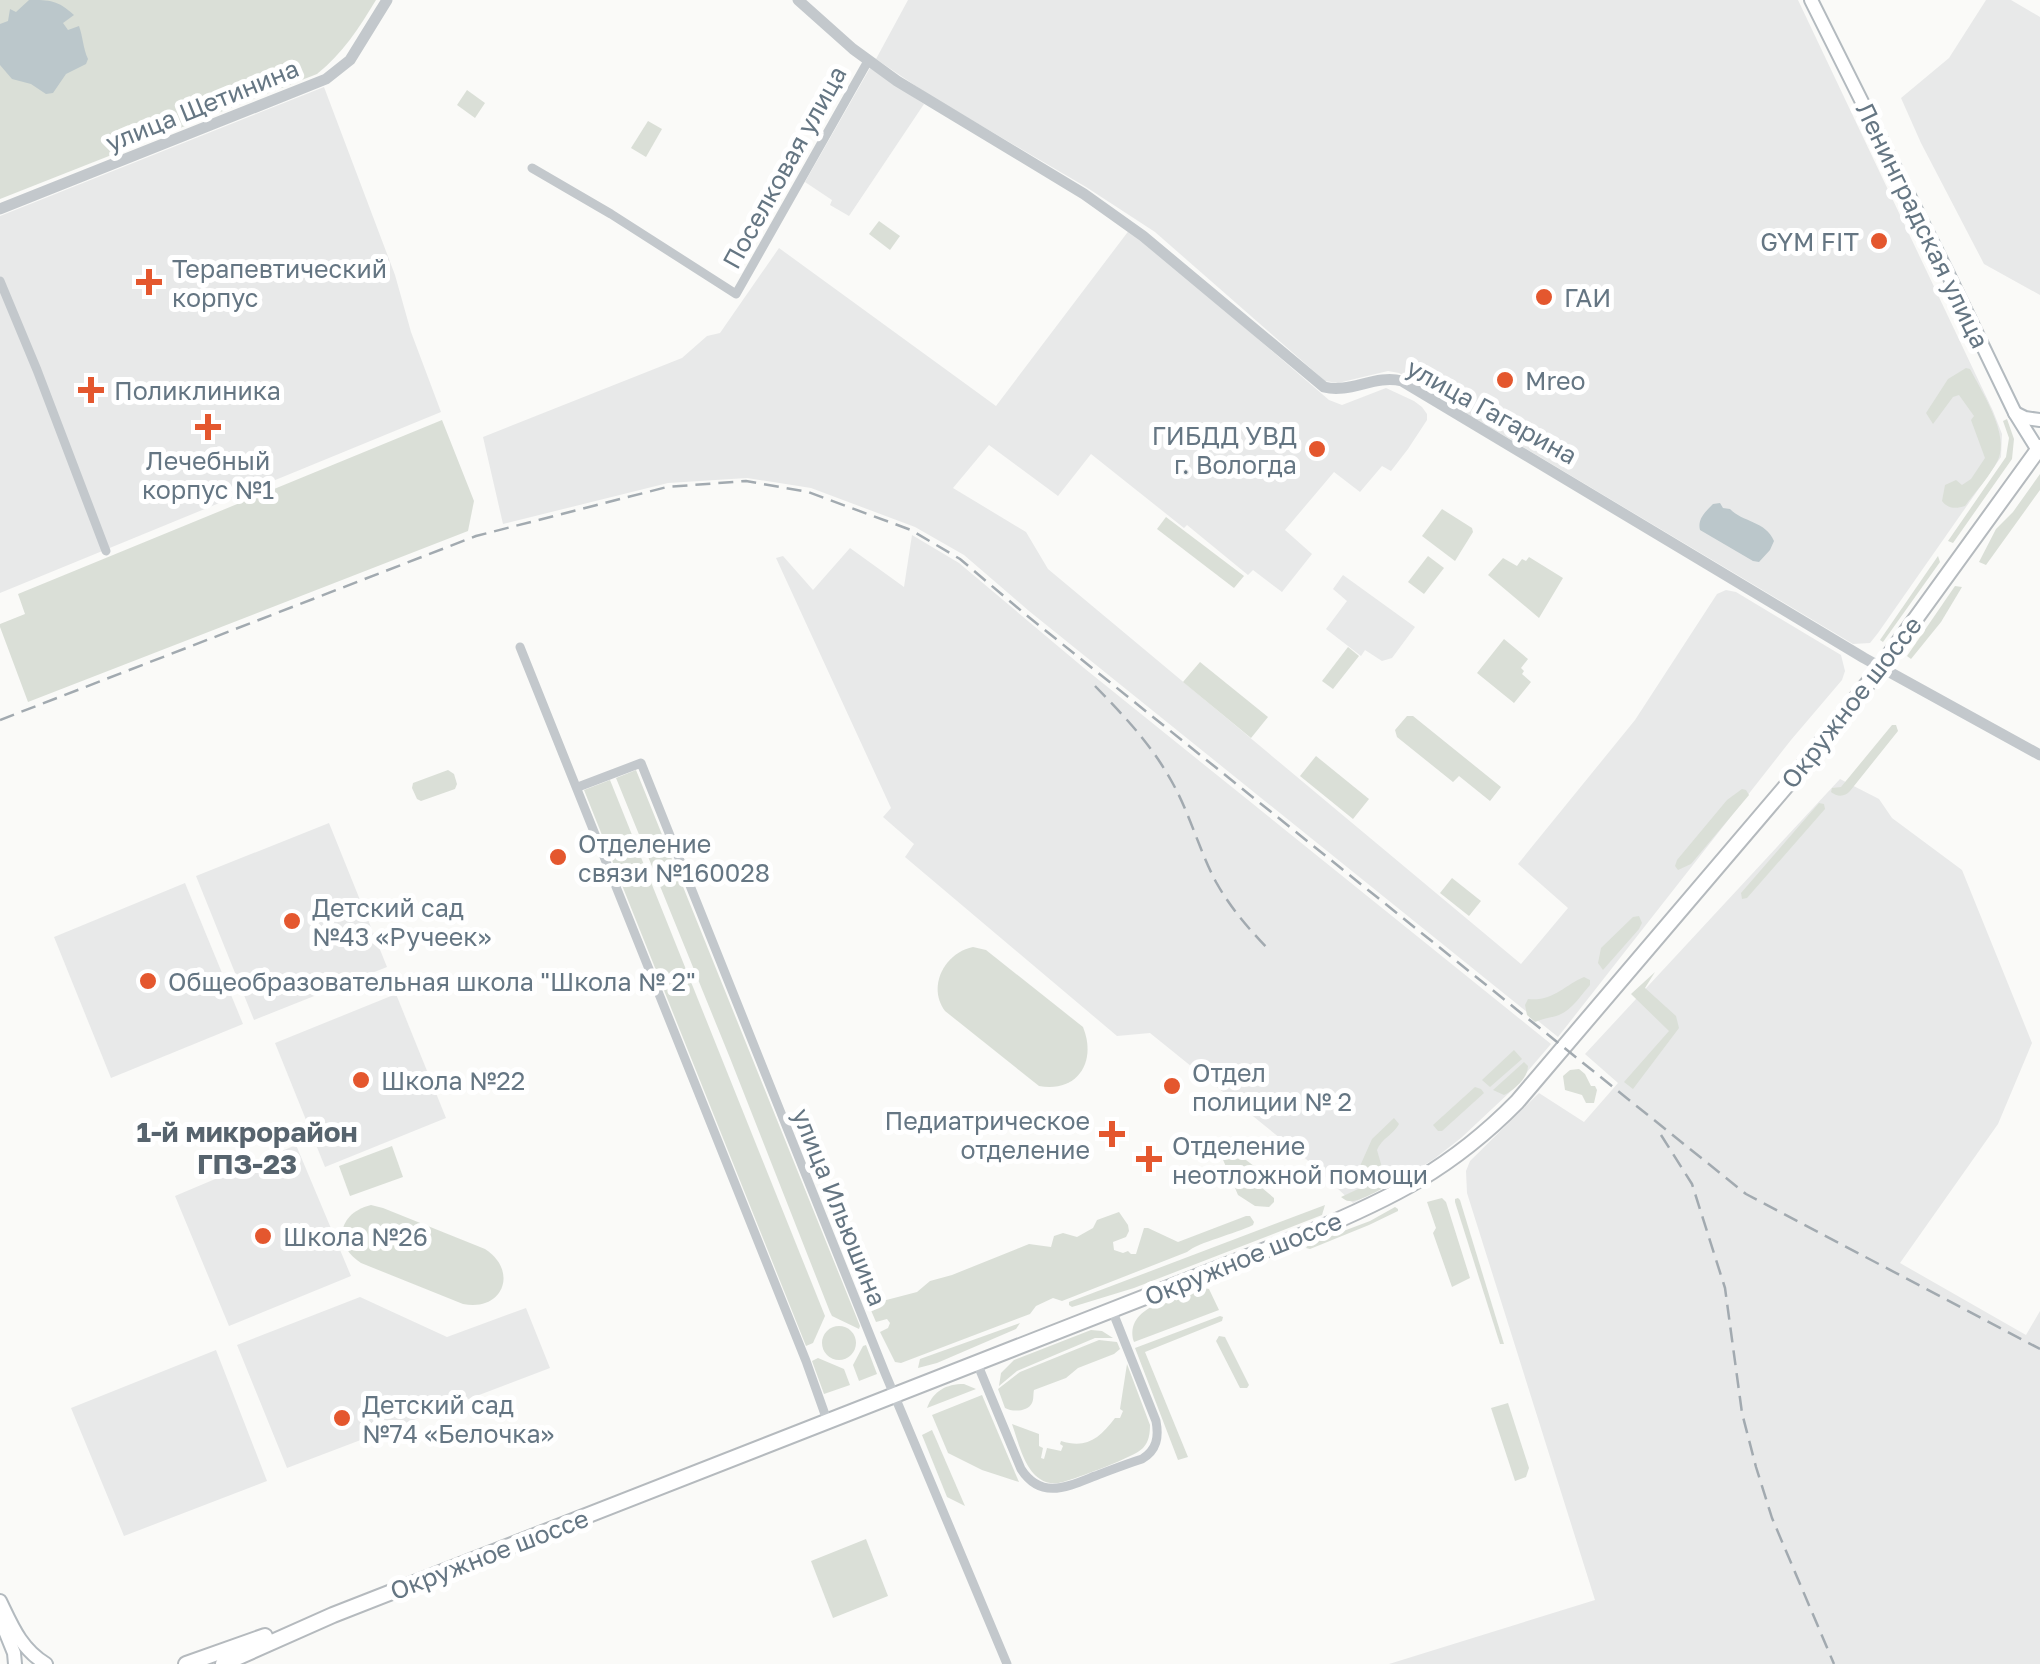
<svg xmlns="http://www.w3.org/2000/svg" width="2040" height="1664" font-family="'Golos Text',sans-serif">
	<rect width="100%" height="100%" fill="#fafaf8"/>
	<g fill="#e8e9e9">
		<polygon points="908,0 1798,0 1993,411 2002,434 2001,457 1878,633 1870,643 1853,644 1399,373 1388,371 1338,383 1325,381 1155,232 1086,187 929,95 876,59"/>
		<polygon points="1986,0 2011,0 2040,17 2040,295 1984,264 1921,143 1901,98 1949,58"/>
		<polygon points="870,68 924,104 849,216 830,205 832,200 805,182"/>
		<polygon points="324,87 395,275 411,332 441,412 0,593 0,216"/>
		<polygon points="1130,229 1329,400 1342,405 1386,388 1414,401 1422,407 1427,414 1427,420 1408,449 1391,471 1382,466 1360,492 1334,472 1285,530 1312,554 1282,592 1253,570 1248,575 1187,525 1184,528 1091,454 1058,496 989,445 953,488 1026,532 1048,569 1521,964 1568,908 1518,864 1635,720 1717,594 1726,590 1736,592 1841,655 1845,671 1842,680 1791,740 1558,1037 1029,611 964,555 915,527 811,488 747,478 668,483 503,524 483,437 682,358 707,336 720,333 779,248 996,406"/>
		<polygon points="912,535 959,563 1084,668 1551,1044 1509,1093 1461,1138 1434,1159 1405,1177 1353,1203 1306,1159 1150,1033 1117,1036 905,857 914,844 883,817 891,808 776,558 783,556 813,590 850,548 904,587"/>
		<polygon points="1343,575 1415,627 1392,658 1382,661 1365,650 1361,656 1326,629 1347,601 1333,589"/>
		<polygon points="1840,779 1879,799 1892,818 1962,870 2032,1043 1998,1124 1900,1263 2026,1335 2040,1311 2040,1664 1389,1664 1595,1600 1467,1193 1466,1171 1470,1161 1539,1093 1584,1122 1618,1083 1585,1054"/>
		<polygon points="329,823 387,967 254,1020 196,876"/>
		<polygon points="185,883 243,1024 111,1078 54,937"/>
		<polygon points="396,994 446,1118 325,1167 275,1043"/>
		<polygon points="296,1145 351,1276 229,1326 175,1196"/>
		<polygon points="360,1297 447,1337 526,1308 550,1368 287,1468 237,1345"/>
		<polygon points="216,1350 267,1481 124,1536 71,1408"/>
	</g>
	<g fill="#dadfd7">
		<path d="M0,0h376c-17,28 -33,53 -59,74l-317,125z"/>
		<polygon points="467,90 485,103 475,118 457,105"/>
		<polygon points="648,121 662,129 646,157 631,148"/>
		<polygon points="879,221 900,236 890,250 869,234"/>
		<path d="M1966,368l4,1c12,23 40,66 28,91 -8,16 -22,31 -33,46 -9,3 -17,3 -23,-5l3,-16 11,-5 6,5 9,-6 14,-21 -14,-38 3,-4 -15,-21 -6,2 -20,27 -7,-11 22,-34z"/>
		<polygon points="2007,419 2014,439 2012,459 1953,543 1948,541 2006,457 2009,438 2003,421"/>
		<polygon points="442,420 474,501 468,531 28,702 0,627 0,624 25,614 18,594"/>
		<polygon points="2040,474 2040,490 1986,565 1979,562 1996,529 2013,512"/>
		<polygon points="1442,509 1472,528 1473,532 1455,561 1422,536"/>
		<polygon points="1166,517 1244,576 1234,588 1157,529"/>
		<polygon points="1428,556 1444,568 1424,594 1408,582"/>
		<polygon points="1938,556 1940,562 1883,642 1880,640"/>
		<polygon points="1529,557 1563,578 1539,618 1488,575 1503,558 1517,566 1522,559 1526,561"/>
		<polygon points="1955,586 1962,587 1941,622 1911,659 1907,656"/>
		<polygon points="1504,639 1528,659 1521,668 1524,671 1522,674 1531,682 1514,703 1477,673"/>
		<polygon points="1348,647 1359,656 1333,689 1322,681"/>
		<polygon points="1200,662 1268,717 1251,738 1183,682"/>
		<polygon points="1407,716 1413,716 1501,787 1490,801 1459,776 1453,782 1397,737 1395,730"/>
		<path d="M1892,725h4l2,6 -48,60c-5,6 -13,6 -19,1l1,-4 9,-1z"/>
		<polygon points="1316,756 1369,799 1353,819 1300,776"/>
		<polygon points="448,770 454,774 457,784 455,789 421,801 417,799 412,788 413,783"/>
		<polygon points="636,770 860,1326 859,1329 832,1316 830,1312 730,1058 616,778"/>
		<polygon points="610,780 825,1316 813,1343 806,1346 584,790"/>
		<polygon points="1742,789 1746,790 1749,795 1691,864 1678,870 1675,866 1677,860 1727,800"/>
		<polygon points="1819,803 1824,804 1825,809 1747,898 1742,899 1741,893"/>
		<polygon points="1452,878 1481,901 1469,916 1440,893"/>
		<polygon points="1639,916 1642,923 1639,929 1603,970 1598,963 1601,948 1633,917"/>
		<path d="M973,947l13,3 97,77c14,34 -5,66 -44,59l-94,-75c-18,-24 -1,-58 28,-64z"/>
		<polygon points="1655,972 1645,988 1676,1016 1679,1028 1633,1089 1624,1082 1669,1031 1631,994"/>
		<path d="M1584,977l6,3v5c-9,10 -17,24 -31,30 -8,3 -16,3 -24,7l-8,-7 -2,-10 3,-6c24,3 37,-14 56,-22z"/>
		<polygon points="1514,1050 1522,1059 1490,1087 1482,1080"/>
		<path d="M1524,1062l4,4c0,12 -14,24 -24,29l-11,-5z"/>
		<polygon points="1579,1069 1585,1074 1591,1086 1595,1086 1597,1090 1594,1103 1586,1103 1582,1095 1565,1090 1563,1076 1570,1070"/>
		<polygon points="1475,1087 1481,1089 1484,1093 1442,1131 1438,1131 1433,1125"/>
		<path d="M1394,1118l5,6c-5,10 -18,15 -22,26l6,21 -34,16 -6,-3 -3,-9 3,-4 17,-5 12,-27z"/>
		<polygon points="1226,1145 1258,1169 1260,1176 1256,1179 1255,1182 1274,1198 1274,1202 1269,1207 1255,1206 1238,1195 1221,1155 1223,1146"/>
		<polygon points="392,1146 403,1177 350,1196 339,1166"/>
		<path d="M1403,1168l4,6c-12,7 -46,29 -58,27 -3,0 -5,-2 -8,-4z"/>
		<polygon points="1442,1198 1446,1202 1470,1278 1452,1287 1433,1233 1436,1228 1427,1202"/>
		<polygon points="1458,1198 1460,1200 1504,1344 1500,1344 1455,1202 1455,1199"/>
		<path d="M371,1205l12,3 102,41c34,22 18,63 -22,55l-102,-41c-29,-19 -23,-50 10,-58z"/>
		<polygon points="1325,1205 1322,1215 1134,1288 1072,1307 1069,1305 1069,1302"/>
		<polygon points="1395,1207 1398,1209 1398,1211 1369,1225 1310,1249 1306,1248 1309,1244 1370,1221"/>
		<path d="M1119,1212l9,13 1,6 -3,6 -13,5 1,8 9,3 5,-2 3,3h5l8,-26h4l30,14 68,-26h4l4,6 -1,3c-18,9 -54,17 -66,27l-125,49 -9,-3 -17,8 -6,8 -129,49 -6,-1 -15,-30 8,-4 2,-5 -3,-4 -11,3 -6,-14 1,-4 46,-12 13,-11 22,-6 77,-31 22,3 3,-11 9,-3 14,4 16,-9 4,-8z"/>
		<path d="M1202,1288l7,1 10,21 -85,32c-11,-36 43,-44 68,-54z"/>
		<polygon points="1220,1316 1223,1317 1222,1321 1145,1352 1188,1457 1178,1460 1135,1348"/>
		<polygon points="1020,1323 1016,1329 937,1363 918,1368 920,1359"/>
		<circle cx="839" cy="1343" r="17"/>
		<polygon points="1091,1330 1102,1331 1113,1338 1095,1338 1017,1371 999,1386 1001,1373 1014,1360"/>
		<polygon points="1219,1336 1225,1337 1249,1385 1247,1388 1240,1388 1216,1341"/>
		<path d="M1099,1340l18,2 3,7 -6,5 -36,14 -12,10 -32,12c-1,4 0,9 -2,13 -4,9 -20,9 -27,5l-7,-19 22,-17z"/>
		<polygon points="866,1345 877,1374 859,1381 853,1365 863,1346"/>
		<polygon points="818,1358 844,1369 850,1385 824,1394 812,1361"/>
		<path d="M1127,1364l23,61c0,8 -1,17 -7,23 -8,9 -66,30 -80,34 -8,2 -16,2 -23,-3 -16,-10 -22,-38 -28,-55l27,10v12l4,2 -2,10 3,1 3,-11 14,3 2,-5 -3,-2 1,-3c25,8 38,-2 54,-23h5l3,-7 -3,-2z"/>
		<path d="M964,1384l12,5 -49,19c6,-17 19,-24 37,-24z"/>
		<polygon points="982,1395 1019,1482 982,1470 948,1453 932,1415"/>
		<polygon points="1508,1403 1529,1468 1526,1477 1515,1481 1491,1408"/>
		<polygon points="932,1430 936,1439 965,1506 947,1497 922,1435"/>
		<polygon points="866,1539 888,1596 833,1618 811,1561"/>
	</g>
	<g fill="#bbc7cb">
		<path d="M29,0c22,0 28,0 45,15l-11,8 5,7 11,-4c4,11 4,22 9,33l-2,5 -20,10 -13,19 -7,1 -15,-10 -19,-5 -12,-14v-41l8,-3 2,-12 6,3z"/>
		<path d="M1720,503l3,5 7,1c12,13 36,12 44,32l-4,9 -11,12 -6,-1 -53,-31c-3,-11 6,-19 13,-26z"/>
	</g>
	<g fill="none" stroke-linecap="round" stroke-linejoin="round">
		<g stroke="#b3babf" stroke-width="16">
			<g id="secondary">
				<polyline points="1811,0 1947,272 2015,413 2038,450"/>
				<polyline points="2015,413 2025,418 2040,420"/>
				<path d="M0,1601c12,25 21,48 46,63"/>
				<polyline points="1,1621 14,1653 15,1664"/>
			</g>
		</g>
		<g stroke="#b5babe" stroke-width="18">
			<g id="primary">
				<polyline points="186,1664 265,1636"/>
				<path d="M223,1664l110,-49 973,-381c86,-36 145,-65 211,-132l282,-331 81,-103 160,-221"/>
			</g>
		</g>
		<g stroke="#c3c8cc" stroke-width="9">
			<polyline points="532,168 611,214 736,294 868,61"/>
			<polyline points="0,281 37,370 106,551"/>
			<polyline points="520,647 806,1361 827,1420"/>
			<polyline points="578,787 641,763 885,1373 1007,1664"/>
			<path d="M977,1363l44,106c20,31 46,18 74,7 16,-6 31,-12 47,-17 15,-9 17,-22 14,-38l-44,-111"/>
		</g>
		<g stroke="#c3c8cc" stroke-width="11">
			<path d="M798,0l55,49 44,32 187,113 59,42 181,151c26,7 51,-13 78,-6l462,277 176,97"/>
			<polyline points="0,209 326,79 350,60 387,0"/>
		</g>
		<use href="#secondary" stroke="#fff" stroke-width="12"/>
		<use href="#primary" stroke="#fff" stroke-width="14"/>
		<g stroke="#a2aab0" stroke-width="2.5" stroke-dasharray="15 8" stroke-linecap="butt">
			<path d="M1095,686c30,31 56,58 77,96 18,32 27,68 44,100 14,25 32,46 52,67"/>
			<polyline points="0,720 476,536 667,487 746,481 808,492 911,530 960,559 1025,614 1746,1194 2040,1349"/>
			<polyline points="1661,1135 1692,1184 1725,1288 1742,1413 1756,1467 1772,1518 1834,1664"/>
		</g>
	</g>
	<g fill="#e4572e" stroke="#fff" stroke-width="4">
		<circle cx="1879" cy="241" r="10"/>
		<path d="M144 267h10v10h10v10h-10v10h-10v-10h-10v-10h10z"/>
		<circle cx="1544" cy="297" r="10"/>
		<circle cx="1505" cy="380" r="10"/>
		<path d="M86 375h10v10h10v10h-10v10h-10v-10h-10v-10h10z"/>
		<path d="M203 412h10v10h10v10h-10v10h-10v-10h-10v-10h10z"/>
		<circle cx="1317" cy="449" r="10"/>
		<circle cx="558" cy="857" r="10"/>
		<circle cx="292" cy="921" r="10"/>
		<circle cx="148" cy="981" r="10"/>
		<circle cx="361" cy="1080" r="10"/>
		<circle cx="1172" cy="1086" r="10"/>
		<path d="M1107 1119h10v10h10v10h-10v10h-10v-10h-10v-10h10z"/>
		<path d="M1144 1144h10v10h10v10h-10v10h-10v-10h-10v-10h10z"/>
		<circle cx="263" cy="1236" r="10"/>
		<circle cx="342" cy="1418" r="10"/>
	</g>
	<g text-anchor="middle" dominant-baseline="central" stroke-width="10" stroke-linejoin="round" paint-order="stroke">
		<g font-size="25" fill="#657683" stroke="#fff">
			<text transform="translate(202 105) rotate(-22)">улица Щетинина</text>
			<text transform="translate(784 167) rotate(-61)">Поселковая улица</text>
			<text transform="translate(1923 225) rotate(64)">Ленинградская улица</text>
			<text transform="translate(1492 411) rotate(29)">улица Гагарина</text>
			<text transform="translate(1851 702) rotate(-52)">Окружное шоссе</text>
			<text transform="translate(840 1207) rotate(68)">улица Ильюшина</text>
			<text transform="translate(1243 1258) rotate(-22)">Окружное шоссе</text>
			<text transform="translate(489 1554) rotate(-21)">Окружное шоссе</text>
		</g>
		<g font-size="25" fill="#657683" stroke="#fff" text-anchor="start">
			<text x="1859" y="241" text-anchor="end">GYM FIT</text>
			<text x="172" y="268">Терапевтический<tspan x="172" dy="29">корпус</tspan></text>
			<text x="1564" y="297">ГАИ</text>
			<text x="1525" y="380">Mreo</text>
			<text x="114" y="390">Поликлиника</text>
			<text x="1297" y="435" text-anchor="end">ГИБДД УВД<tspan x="1297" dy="29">г. Вологда</tspan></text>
			<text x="208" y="460" text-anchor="middle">Лечебный<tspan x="208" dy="29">корпус №1</tspan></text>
			<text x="578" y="843">Отделение<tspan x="578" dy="29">связи №160028</tspan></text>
			<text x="312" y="907">Детский сад<tspan x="312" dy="29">№43 «Ручеек»</tspan></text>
			<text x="168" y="981">Общеобразовательная школа "Школа № 2"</text>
			<text x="1192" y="1072">Отдел<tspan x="1192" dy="29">полиции № 2</tspan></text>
			<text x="381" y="1080">Школа №22</text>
			<text x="1090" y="1120" text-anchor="end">Педиатрическое<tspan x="1090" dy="29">отделение</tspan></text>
			<text x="1172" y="1145">Отделение<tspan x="1172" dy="29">неотложной помощи</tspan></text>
			<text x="283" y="1236">Школа №26</text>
			<text x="362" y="1404">Детский сад<tspan x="362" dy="29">№74 «Белочка»</tspan></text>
		</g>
		<g font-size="28" font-weight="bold" fill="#57646e" stroke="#fff">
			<text x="247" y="1131">1-й микрорайон<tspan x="247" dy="32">ГПЗ-23</tspan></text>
		</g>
	</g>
</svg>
